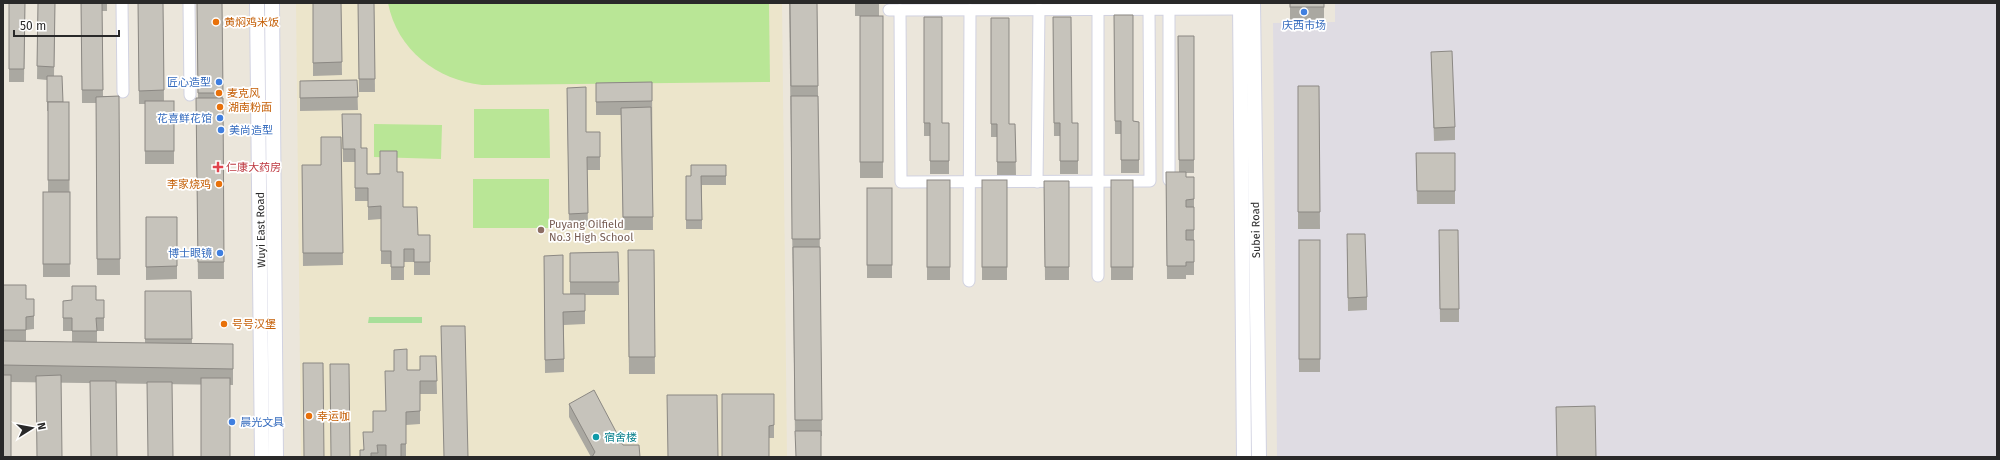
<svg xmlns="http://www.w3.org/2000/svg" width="2000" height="460" font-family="'Fira Sans','Noto Sans SC',sans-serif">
	<rect width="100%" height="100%" fill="#ebe6db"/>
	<polygon fill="#dfdce3" points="1335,3 1997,3 1997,457 1277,457 1273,23 1335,22"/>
	<polygon fill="#ece5cb" points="296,3 782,3 787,457 301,457"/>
	<polygon fill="#a8df9a" points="369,317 422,317 422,323 368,323"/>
	<g fill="#b9e696">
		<path d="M388,3h381l1,79 -288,3c-45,-5 -85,-35 -94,-82z"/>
		<polygon points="474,109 549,109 550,158 474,158"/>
		<polygon points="374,124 442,125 441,159 374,157"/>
		<rect x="473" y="179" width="76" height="49"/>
	</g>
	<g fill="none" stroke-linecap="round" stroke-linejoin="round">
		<g stroke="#d1d2e1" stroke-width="13">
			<g id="minor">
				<polyline points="122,3 123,92"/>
				<polyline points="189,3 190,95"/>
				<polyline points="1169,3 1169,180"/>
				<polyline points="889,10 1240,9"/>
				<polyline points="900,10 901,182 1150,181 1149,9"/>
				<polyline points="1037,182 1039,9"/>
				<polyline points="1098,276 1098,9"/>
				<polyline points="969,281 970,10"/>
			</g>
		</g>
		<g stroke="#d1d2e1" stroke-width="16">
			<g id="tertiary">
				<polyline points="257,3 262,457"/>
				<polyline points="272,3 276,457"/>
				<polyline points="1240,3 1244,457"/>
				<polyline points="1253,3 1259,457"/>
			</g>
		</g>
		<use href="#minor" stroke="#fff" stroke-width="11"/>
		<use href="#tertiary" stroke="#fff" stroke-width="14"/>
	</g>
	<g fill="#aaa8a1">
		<polygon points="9,3 25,3 24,82 9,82"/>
		<polygon points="38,3 55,3 54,76 63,102 69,102 70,277 43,277 43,192 48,192 48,111 47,111 47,80 37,79"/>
		<polygon points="81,3 107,3 107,11 102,11 103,96 119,96 120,275 97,275 96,103 82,103"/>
		<polygon points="138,3 163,3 164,101 174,101 174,164 145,164 145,104 139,104"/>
		<polygon points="197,3 222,3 224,279 198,279 196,115 198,98"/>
		<polygon points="313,3 341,3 342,75 313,76"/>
		<polygon points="358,3 374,3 375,92 359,92"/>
		<polygon points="789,3 817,3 822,436 795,437"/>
		<rect x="855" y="3" width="24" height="13"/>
		<rect x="1290" y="3" width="34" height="17"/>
		<polygon points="1114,15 1133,121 1139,122 1139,173 1121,173 1121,134 1115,134"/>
		<rect x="860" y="16" width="23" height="162"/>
		<polygon points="924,17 942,123 949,123 949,174 930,174 930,136 924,136"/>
		<polygon points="1053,17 1072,123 1078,123 1078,174 1060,174 1060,136 1054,136"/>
		<polygon points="991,18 1009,124 1015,124 1016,175 997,175 997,137 991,137"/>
		<polygon points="1178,36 1194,36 1194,173 1186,173 1186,177 1194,177 1194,275 1186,275 1186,279 1167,279 1166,172 1179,172"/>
		<polygon points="1431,52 1455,127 1455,140 1434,141"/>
		<polygon points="357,80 358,110 300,111 300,81"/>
		<polygon points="652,82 653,230 623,230 621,115 596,115 596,83"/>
		<polygon points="1298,86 1319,86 1320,229 1298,229"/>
		<polygon points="567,88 586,132 600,132 600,170 587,170 588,226 569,227"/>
		<polygon points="342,114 361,148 367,174 397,172 403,207 418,235 430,235 430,275 414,275 414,262 404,262 404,280 391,280 391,264 381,264 381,219 368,220 368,201 355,201 355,162 343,162"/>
		<polygon points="341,137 343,265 303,266 302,165 321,165"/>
		<polygon points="1416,153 1455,153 1455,204 1417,204"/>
		<polygon points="726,165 726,185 702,185 702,229 686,229 686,176 691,176"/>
		<rect x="927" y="180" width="23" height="100"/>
		<rect x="982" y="180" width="25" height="100"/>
		<rect x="1111" y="180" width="22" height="100"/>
		<polygon points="1044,181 1069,181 1069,280 1045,280"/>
		<rect x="867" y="188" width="25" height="90"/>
		<polygon points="146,217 177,217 177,279 146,280"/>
		<rect x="1299" y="240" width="21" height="132"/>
		<polygon points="1439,243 1459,309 1459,322 1440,322"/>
		<polygon points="1347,247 1367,297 1367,310 1348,311"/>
		<polygon points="628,250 654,250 655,374 629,374"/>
		<polygon points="618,252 619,295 585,295 585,324 564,325 564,372 545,373 544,256 563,294 570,294 570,253"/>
		<polygon points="3,285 26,299 34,299 34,329 26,330 26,341 72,342 72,331 63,331 63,301 104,300 104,331 97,331 97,342 145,343 145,291 191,291 192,344 233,344 233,385 11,382 3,457"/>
		<polygon points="436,356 437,394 420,394 420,424 406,425 406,457 360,457 363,450 373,432 386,411 407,370 420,370"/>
		<polygon points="774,394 774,438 769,438 722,457"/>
		<polygon points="569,404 623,445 640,457 591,457 569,417"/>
	</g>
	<g fill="#c6c3bb" stroke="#8b8883">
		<polygon points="9,3 25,3 24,69 9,69"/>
		<polygon points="38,3 55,3 54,67 37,66"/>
		<polygon points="81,3 102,3 103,90 82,90"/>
		<polygon points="138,3 163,3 164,90 139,91"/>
		<polygon points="197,3 222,3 223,93 198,93"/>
		<polygon points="313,3 341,3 342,62 313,63"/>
		<polygon points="358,3 374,3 375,79 359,79"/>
		<polygon points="790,3 817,3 818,86 791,86"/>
		<rect x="1290" y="3" width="34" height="4"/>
		<polygon points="1114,15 1133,15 1133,121 1139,122 1139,160 1121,160 1121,121 1115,121"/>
		<rect x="860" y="16" width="23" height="146"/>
		<polygon points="924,17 942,17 942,123 949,123 949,161 930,161 930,123 924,123"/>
		<polygon points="1053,17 1071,17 1072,123 1078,123 1078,161 1060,161 1060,123 1054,123"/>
		<polygon points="991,18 1009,18 1009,124 1015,124 1016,162 997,162 997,124 991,124"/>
		<polygon points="1178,36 1194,36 1194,160 1179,160"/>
		<polygon points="1452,51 1455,127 1434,128 1431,52"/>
		<polygon points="47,76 62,76 63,102 47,102"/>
		<polygon points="357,80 358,97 300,98 300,81"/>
		<polygon points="652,82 652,101 596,102 596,83"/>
		<polygon points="1298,86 1319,86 1320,212 1298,212"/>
		<polygon points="586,87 586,132 600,132 600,157 587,157 588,213 569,214 567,88"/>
		<polygon points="119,96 120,259 97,259 96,97"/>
		<polygon points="791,96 818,96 820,239 792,239"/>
		<polygon points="196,98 223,98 224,262 198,262"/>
		<rect x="145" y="101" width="29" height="50"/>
		<rect x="48" y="102" width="21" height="78"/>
		<polygon points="651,107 653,217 623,217 621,108"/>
		<polygon points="342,114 361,114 361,148 367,148 367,174 380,174 380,151 397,151 397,172 403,172 403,207 417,207 418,235 430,235 430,262 414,262 414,249 404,249 404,267 391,267 391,251 381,251 381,206 368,207 368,188 355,188 355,149 343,149"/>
		<polygon points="321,137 341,137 343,253 303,253 302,165 321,165"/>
		<polygon points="1416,153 1455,153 1455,191 1417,191"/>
		<polygon points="691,165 726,165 726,176 701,176 702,220 686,220 686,176 691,176"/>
		<polygon points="1166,172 1186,172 1186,177 1194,177 1194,199 1186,200 1186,207 1194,207 1194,230 1186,230 1186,240 1194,240 1194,262 1186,262 1186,266 1167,266"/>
		<rect x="927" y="180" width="23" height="87"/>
		<rect x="982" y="180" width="25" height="87"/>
		<rect x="1111" y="180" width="22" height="87"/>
		<polygon points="1044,181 1069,181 1069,267 1045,267"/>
		<rect x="867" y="188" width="25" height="77"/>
		<rect x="43" y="192" width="27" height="72"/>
		<polygon points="146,217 177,217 177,266 146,267"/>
		<polygon points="1439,230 1458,230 1459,309 1440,309"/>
		<polygon points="1347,234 1365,234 1367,297 1348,298"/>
		<rect x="1299" y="240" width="21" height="119"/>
		<polygon points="793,247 820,247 822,420 795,420"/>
		<polygon points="628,250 654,250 655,357 629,357"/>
		<polygon points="618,252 619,282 570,282 570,253"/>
		<polygon points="563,255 563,294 585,294 585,311 563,312 564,359 545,360 544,256"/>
		<polygon points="3,285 26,285 26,299 34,299 34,316 26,317 26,330 3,330"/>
		<polygon points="72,286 96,286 96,300 104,300 104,318 96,318 97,331 72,331 72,318 63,318 63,301 72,300"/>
		<polygon points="145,291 191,291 192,339 145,339"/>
		<polygon points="441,326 465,326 468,457 444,457"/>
		<polygon points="3,341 233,344 233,369 3,365"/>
		<polygon points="407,349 407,370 420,370 420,356 436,356 437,381 420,381 420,411 406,412 406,444 401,444 401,457 386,457 386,445 377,445 378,453 371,453 371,457 360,457 360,450 364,450 363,432 373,432 373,411 386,411 385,371 394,371 394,350"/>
		<polygon points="303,363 323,363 324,457 304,457"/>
		<polygon points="330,364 349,364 350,457 331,457"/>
		<rect x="3" y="375" width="8" height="82"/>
		<polygon points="61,375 62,457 37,457 36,376"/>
		<rect x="201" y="378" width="29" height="79"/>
		<polygon points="90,381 116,381 117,457 91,457"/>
		<polygon points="147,382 172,382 173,457 148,457"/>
		<polygon points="594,390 623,445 639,445 640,457 592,457 595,452 569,404"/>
		<polygon points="722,394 774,394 774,425 769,426 769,457 722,457"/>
		<polygon points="667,395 717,395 718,457 668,457"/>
		<polygon points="1595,406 1596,457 1557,457 1556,407"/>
		<polygon points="795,431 821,431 821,457 796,457"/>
	</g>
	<g fill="#3f7fe0" stroke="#fff" stroke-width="1.5">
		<circle cx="1304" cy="12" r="4"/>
		<circle cx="219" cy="82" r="4"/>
		<circle cx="220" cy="118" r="4"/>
		<circle cx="221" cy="130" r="4"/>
		<circle cx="220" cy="253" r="4"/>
		<circle cx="232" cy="422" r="4"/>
	</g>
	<g fill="#e8710a" stroke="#fff" stroke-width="1.5">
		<circle cx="216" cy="22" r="4"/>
		<circle cx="219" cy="93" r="4"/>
		<circle cx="220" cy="107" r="4"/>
		<circle cx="219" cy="184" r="4"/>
		<circle cx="224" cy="324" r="4"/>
		<circle cx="309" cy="416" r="4"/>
	</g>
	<path fill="#e0444e" stroke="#fff" stroke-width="1.5" d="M216 161h4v4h4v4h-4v4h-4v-4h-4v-4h4z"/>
	<circle fill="#8d6e63" stroke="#fff" stroke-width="1.5" cx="541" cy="230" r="4"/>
	<circle fill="#0f9aa8" stroke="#fff" stroke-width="1.5" cx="596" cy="437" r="4"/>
	<g text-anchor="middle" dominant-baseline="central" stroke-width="3.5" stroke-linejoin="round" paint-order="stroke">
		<g font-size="11" fill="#c56008" stroke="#fff" text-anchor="start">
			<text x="224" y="22">黄焖鸡米饭</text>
			<text x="227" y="93">麦克风</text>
			<text x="228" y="107">湖南粉面</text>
			<text x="211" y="184" text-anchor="end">李家烧鸡</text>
			<text x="232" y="324">号号汉堡</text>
			<text x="317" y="416">幸运咖</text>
		</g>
		<g font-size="11" fill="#366cbe" stroke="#fff" text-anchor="end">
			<text x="1304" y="25" text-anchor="middle">庆西市场</text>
			<text x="211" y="82">匠心造型</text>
			<text x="212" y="118">花喜鲜花馆</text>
			<text x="229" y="130" text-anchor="start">美尚造型</text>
			<text x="212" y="253">博士眼镜</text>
			<text x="240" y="422" text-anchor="start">晨光文具</text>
		</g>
		<g font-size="11" fill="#be3a42" stroke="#fff" text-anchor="start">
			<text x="226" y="167">仁康大药房</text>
		</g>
		<g font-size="11" fill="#785e54" stroke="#fff" text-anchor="start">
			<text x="549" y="224">Puyang Oilfield<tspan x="549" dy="13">No.3 High School</tspan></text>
		</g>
		<g font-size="11" fill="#292929" stroke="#fff">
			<text transform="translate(261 230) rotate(-91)">Wuyi East Road</text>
			<text transform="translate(1256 230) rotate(-91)">Subei Road</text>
		</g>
		<g font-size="11" fill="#0d838f" stroke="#fff" text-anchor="start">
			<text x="604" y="437">宿舍楼</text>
		</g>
	</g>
	<rect width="2000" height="460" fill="none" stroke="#292929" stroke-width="8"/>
	<g transform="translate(32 428) rotate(79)" stroke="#ffffff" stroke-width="3" paint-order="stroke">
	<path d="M0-3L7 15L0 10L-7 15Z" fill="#292929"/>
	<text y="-6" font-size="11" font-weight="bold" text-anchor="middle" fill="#292929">N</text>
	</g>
	<path d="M14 30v6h105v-6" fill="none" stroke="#292929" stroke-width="2"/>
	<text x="20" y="30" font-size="12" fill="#292929" stroke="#ffffff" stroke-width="3" paint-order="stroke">50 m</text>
</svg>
